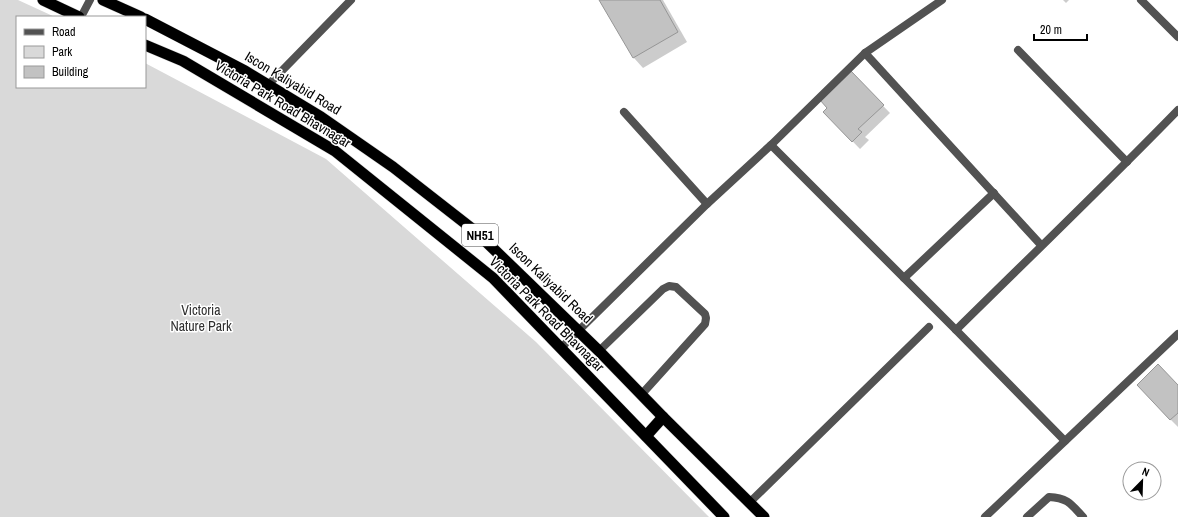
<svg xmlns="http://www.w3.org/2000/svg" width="1178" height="517" font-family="'Archivo Narrow',sans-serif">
	<rect width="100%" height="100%" fill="#fff"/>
	<polygon fill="#d9d9d9" points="0,0 18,0 55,17 17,17 17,87 145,87 145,63 326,159 536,342 709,517 0,517"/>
	<g fill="#0003">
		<polygon points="600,0 663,0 687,42 643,68 634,58"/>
		<polygon points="1063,0 1069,0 1066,3"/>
		<polygon points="850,72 890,113 865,137 869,140 860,149 824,112 828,108"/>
		<polygon points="1138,385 1178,386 1178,427 1171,420"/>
	</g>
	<g fill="#c2c2c2" stroke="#969696">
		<polygon points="599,0 660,0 678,32 633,58"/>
		<polygon points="850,70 884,105 858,129 862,132 852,142 823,112 827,108 820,100"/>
		<polygon points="1158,364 1178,385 1178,413 1170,420 1137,385"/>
	</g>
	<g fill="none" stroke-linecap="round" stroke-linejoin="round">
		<g stroke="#dbdbdb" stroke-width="12">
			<g id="trunk">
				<polyline points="43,0 79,17"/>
				<polyline points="103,0 141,17"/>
				<polyline points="145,19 245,71 321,117 393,167 475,231 599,351 663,417 764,517"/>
				<polyline points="145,45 183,61 335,151 493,278 724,517"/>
				<polyline points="646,436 663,417"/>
			</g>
		</g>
		<g stroke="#525252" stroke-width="8">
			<polyline points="268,85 351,0"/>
			<polyline points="624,112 707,204"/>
			<polyline points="599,351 663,289 669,286 676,287 705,314 706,318 705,324 641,395"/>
			<polyline points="749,503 929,327"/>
			<path d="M1027,517l22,-20c19,1 22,7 34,20"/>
		</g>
		<g stroke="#525252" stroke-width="8">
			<polyline points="1141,0 1178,37"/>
			<polyline points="81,17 90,0"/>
			<polyline points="1018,50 1127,162"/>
			<polyline points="865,53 1041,245"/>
			<polyline points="771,145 956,330 1065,441"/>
			<polyline points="904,278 994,193"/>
			<path d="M956,330c74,-73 149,-145 222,-220"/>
			<polyline points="561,348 707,204 771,145 865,53 942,0"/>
			<polyline points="985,517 1178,334"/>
		</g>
		<use href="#trunk" stroke="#000" stroke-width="11"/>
	</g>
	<g text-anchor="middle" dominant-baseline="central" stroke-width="3" stroke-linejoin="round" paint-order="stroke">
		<rect fill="#fff" stroke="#4c4c4c" stroke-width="1" x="462" y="224" width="36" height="22" rx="3"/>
		<g font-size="13" font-weight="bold" fill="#000">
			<text x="480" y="235">NH51</text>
		</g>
		<g font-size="14" fill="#000" stroke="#fff">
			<text transform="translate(293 83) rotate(31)">Iscon Kaliyabid Road</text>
			<text transform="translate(283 104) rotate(31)">Victoria Park Road Bhavnagar</text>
			<text transform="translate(551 283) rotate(44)">Iscon Kaliyabid Road</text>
			<text transform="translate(547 314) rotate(45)">Victoria Park Road Bhavnagar</text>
		</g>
		<g font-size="14" fill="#303030" stroke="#fff">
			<text x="201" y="310">Victoria<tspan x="201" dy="16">Nature Park</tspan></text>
		</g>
	</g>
	<rect x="16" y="16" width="130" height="72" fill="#ffffff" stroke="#999999"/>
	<rect x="24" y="29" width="20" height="6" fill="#525252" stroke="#999999"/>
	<text x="52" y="36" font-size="12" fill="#000000">Road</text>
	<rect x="24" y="46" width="20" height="12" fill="#d9d9d9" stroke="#999999"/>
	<text x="52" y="56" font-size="12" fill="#000000">Park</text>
	<rect x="24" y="66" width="20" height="12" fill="#c2c2c2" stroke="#999999"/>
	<text x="52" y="76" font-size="12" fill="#000000">Building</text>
	<g transform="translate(1142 481) rotate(23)"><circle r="19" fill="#ffffff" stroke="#999999"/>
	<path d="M0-3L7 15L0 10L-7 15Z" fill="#000000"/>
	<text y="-6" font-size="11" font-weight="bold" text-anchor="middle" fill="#000000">N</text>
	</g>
	<path d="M1034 34v6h53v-6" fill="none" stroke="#000000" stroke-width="2"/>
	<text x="1040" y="34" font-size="12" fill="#000000" stroke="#ffffff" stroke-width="3" paint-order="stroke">20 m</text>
</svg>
